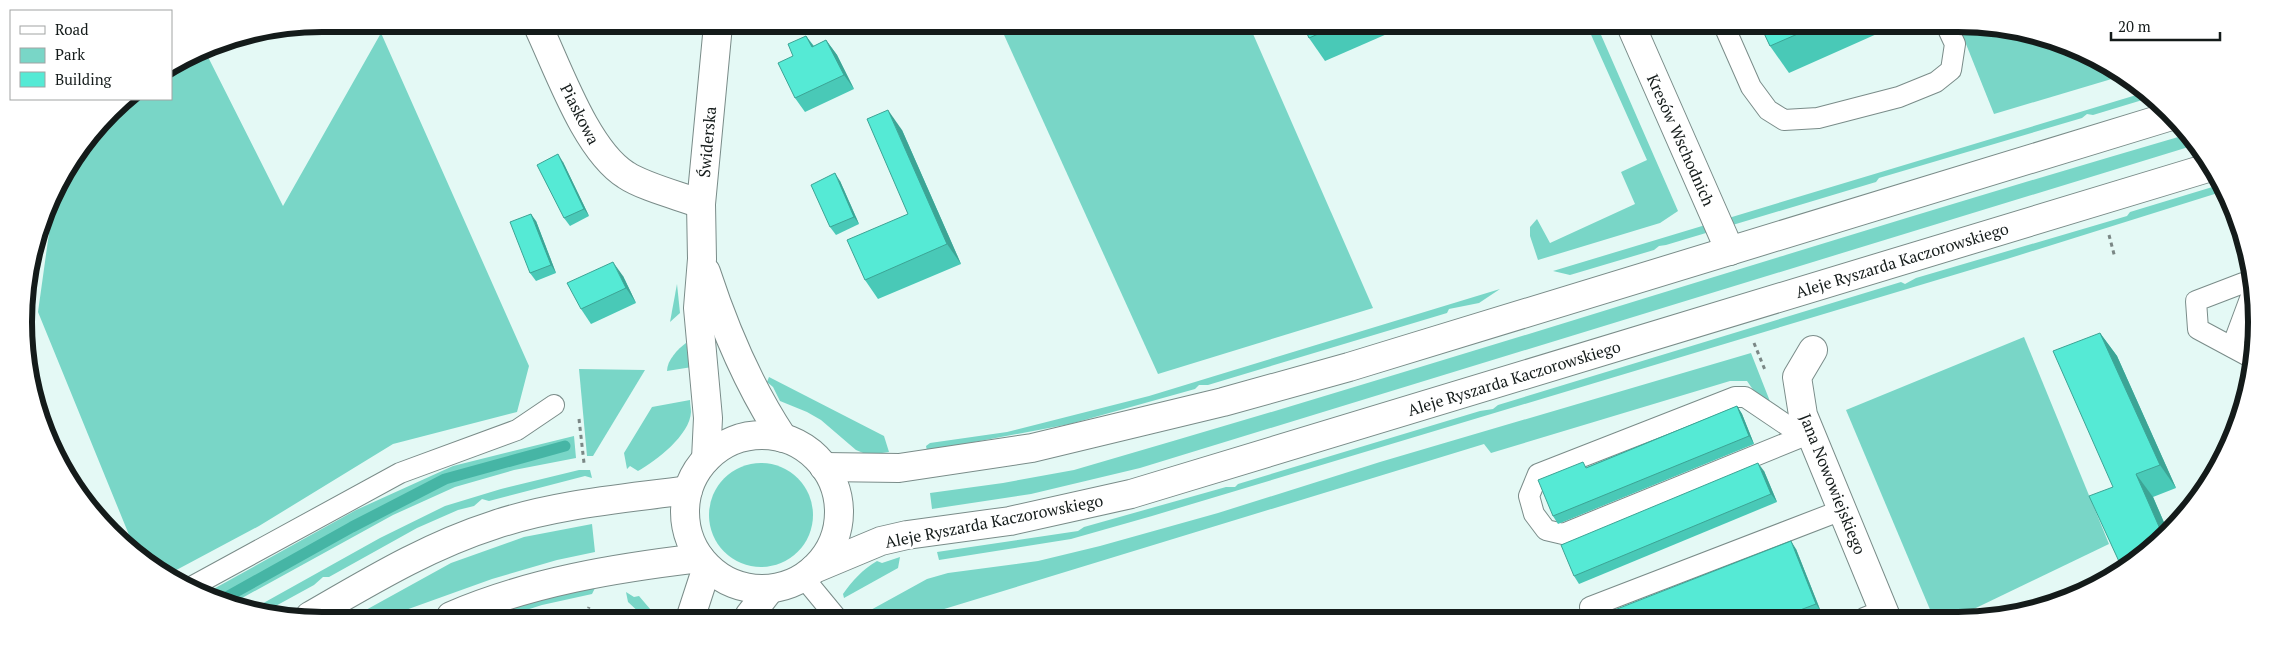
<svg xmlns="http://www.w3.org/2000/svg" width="2281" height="645" font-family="'PT Serif',serif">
	<rect width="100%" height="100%" fill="#e4f9f5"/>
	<g fill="#79d6c7">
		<polygon points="1000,26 1250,27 1373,308 1158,374"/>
		<polygon points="1588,28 1598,28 1678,211 1660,223 1538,260 1530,236 1530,227 1537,219 1550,243 1635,204 1621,172 1647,160"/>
		<polygon points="1960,29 2017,29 2125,75 1994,114"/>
		<polygon points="381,33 529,366 517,412 393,444 259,526 167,575 157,571 136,552 38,312 55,190 125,99 171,99 171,70 204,49 283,206"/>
		<polygon points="2143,93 2149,98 2093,115 2087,114 2082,118 1879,178 1876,182 1666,245 1659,246 1654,250 1570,275 1553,271"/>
		<path d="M2185,135l10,10 -1055,323 -109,26 -99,15 -2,-16 73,-10 71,-13c372,-107 740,-227 1111,-335z"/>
		<polygon points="2219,185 2221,192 2007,259 1152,516 1071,539 939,560 937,552 1078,531 1084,527 1226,487 1235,487 1238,484 1480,411 1493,409 1498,405 1901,282 1905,284 1916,278 2127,216 2130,212"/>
		<polygon points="677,284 680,313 670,322"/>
		<polygon points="1500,289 1479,303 1449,309 1447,313 1208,385 1199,385 1195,389 1070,424 927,451 926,446 930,443 1007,432 1149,396"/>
		<polygon points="2024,337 2109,544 1953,619 1934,619 1846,410"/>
		<path d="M686,343l6,24 -25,4c0,-11 11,-22 19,-28z"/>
		<polygon points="1751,353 1771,404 1756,394 1747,381 1730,381 1491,453 1484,444 918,617 858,617 927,579 948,573 1038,561 1100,546 1218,513 1380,462"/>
		<polygon points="579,369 645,370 593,456 587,456"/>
		<polygon points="769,377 884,436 889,452 868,455 856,450 821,420 807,412 780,401 773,387 767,382"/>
		<path d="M690,400c0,5 1,8 1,12 -1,23 -35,49 -53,59l-8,-5 -3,3 -3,-16 28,-46z"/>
		<polygon points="574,436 576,458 514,470 455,487 393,515 233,603 208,592 356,510 453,466"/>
		<circle cx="761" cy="515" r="52"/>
		<polygon points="579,470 590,470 592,478 585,476 489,501 482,499 474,506 458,510 417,528 329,577 323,577 314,585 261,614 251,610 380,538 445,506 501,489"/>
		<polygon points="592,524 595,552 557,560 492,579 389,616 355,616 451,563 524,537"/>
		<path d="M900,557l-2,11 -54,30 -1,-4c9,-13 20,-25 34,-33l5,2z"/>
		<polygon points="595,588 592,594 542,605 507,616 486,616 513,606 519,607 527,600"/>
		<polygon points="626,592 634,597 639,596 656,616 643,616 628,602"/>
	</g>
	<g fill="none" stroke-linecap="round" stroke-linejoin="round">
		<polyline stroke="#46b5a5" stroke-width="11" points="223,599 352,527 445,479 565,446"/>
		<g stroke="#7a8c89" stroke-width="22">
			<g id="service">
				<polyline points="1725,28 1751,87 1768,110 1784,120 1818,118 1899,97 1936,82 1951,70 1955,44 1948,29"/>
				<polyline points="2251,290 2243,283 2196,301 2198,329 2252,358"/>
				<polyline points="2232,347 2251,296"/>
				<polyline points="1808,427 1791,428 1745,397 1735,397 1538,474 1529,496 1534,514 1546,530 1563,534 1811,433"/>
				<polyline points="803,577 836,617"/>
				<polyline points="193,586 400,473 517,430 554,405"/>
				<polyline points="1590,607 1842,510"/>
				<polyline points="1864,618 1884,610"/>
			</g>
		</g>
		<g stroke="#7a8c89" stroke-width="30">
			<g id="minor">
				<path d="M537,24c21,44 49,126 89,151 18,12 54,21 75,29"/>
				<polyline points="1632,28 1730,251"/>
				<polyline points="1813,350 1797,377 1803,415 1887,619"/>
			</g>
		</g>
		<g stroke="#7a8c89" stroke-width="30">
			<g id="secondary">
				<path d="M706,272c19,58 43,115 77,166"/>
				<polyline points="706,459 708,418 698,308 702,259 701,204 718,25"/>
				<polyline points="691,616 707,567"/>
				<polyline points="749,616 770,589"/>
			</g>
		</g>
		<g stroke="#7a8c89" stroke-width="30">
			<g id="primary">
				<circle cx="762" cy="512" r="77"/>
				<polyline points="824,467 899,468 1032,448 1223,402 1349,367 2168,117"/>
				<polyline points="814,569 881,541 907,535 1010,521 1131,494 2211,167"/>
				<path d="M310,616c59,-34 118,-70 184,-91 62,-21 129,-26 194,-35"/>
				<path d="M451,616c79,-34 164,-48 249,-58"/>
			</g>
		</g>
		<g stroke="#7a8785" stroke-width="3" stroke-dasharray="4 4" stroke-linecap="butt">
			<polyline points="2109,235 2115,258"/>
			<polyline points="1754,343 1765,370"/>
			<polyline points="579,419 584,463"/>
			<polyline points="586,616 589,607"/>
		</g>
		<use href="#service" stroke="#fff" stroke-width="20"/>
		<use href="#minor" stroke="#fff" stroke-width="28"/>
		<use href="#secondary" stroke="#fff" stroke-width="28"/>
		<use href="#primary" stroke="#fff" stroke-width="28"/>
	</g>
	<g fill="#49c9b7">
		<polygon points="1304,27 1403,27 1325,61 1309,38"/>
		<polygon points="1762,29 1888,29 1789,73 1770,46"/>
		<polygon points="806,36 814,46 826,40 837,55 854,89 805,112 795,98 793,56"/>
		<polygon points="902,130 961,264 878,299 865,280 908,214"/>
		<polygon points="563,162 589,216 570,226 564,218"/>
		<polygon points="840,181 859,224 836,235 830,227"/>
		<polygon points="536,221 556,273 536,281 530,273"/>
		<polygon points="623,276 636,303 591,324 581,309"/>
		<polygon points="2100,333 2117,356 2176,488 2153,497 2169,534 2122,568 2113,487"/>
		<polygon points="1737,406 1742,414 1754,444 1558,524 1553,516 1587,467"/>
		<polygon points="1764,471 1777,502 1579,584 1574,576"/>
		<polygon points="1796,549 1821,612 1804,618 1594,618"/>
	</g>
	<g fill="#3ca495">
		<polygon points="806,36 816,50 812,47"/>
		<polygon points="826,40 837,55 854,89 844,75"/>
		<polygon points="888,110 902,130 961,264 947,244"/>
		<polygon points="558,154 563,162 589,216 584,209"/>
		<polygon points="835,173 840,181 859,224 854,217"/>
		<polygon points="531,214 536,221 556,273 551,265"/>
		<polygon points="613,262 623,276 636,303 626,288"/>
		<polygon points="2100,333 2117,356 2176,488 2160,465"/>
		<polygon points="1737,406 1742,414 1754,444 1749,436"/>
		<polygon points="1758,463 1764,471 1777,502 1771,494"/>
		<polygon points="2136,474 2153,497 2169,534 2164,538"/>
		<polygon points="1791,541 1796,549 1821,612 1816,604"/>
	</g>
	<g fill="#55ead5" stroke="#3ca495">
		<polygon points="1304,27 1334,27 1309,38"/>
		<polygon points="1762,29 1809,29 1770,46"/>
		<polygon points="806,36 812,47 826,40 844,75 795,98 778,63 793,56 788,44"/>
		<polygon points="888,110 947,244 865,280 847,240 908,214 867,119"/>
		<polygon points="558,154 584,209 564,218 537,165"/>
		<polygon points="835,173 854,217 830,227 811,185"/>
		<polygon points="531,214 551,265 530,273 510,222"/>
		<polygon points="613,262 626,288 581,309 567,283"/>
		<polygon points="2100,333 2160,465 2136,474 2164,538 2122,568 2089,496 2113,487 2053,351"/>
		<polygon points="1737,406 1749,436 1553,516 1538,480 1583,462 1586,468"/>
		<polygon points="1758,463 1771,494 1574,576 1561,545"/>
		<polygon points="1791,541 1816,604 1779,618 1594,618"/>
	</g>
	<g text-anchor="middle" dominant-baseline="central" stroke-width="5" stroke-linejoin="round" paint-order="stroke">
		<g font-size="16" fill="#141b1a" stroke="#fff">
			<text transform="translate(580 114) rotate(63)">Piaskowa</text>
			<text transform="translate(1681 140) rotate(66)">Kresów Wschodnich</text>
			<text transform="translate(707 142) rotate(-85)">Świderska</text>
			<text transform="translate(1902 260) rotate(-17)">Aleje Ryszarda Kaczorowskiego</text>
			<text transform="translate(1514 378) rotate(-17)">Aleje Ryszarda Kaczorowskiego</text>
			<text transform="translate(1833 484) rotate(68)">Jana Nowowiejskiego</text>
			<text transform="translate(994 521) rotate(-11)">Aleje Ryszarda Kaczorowskiego</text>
		</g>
	</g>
	<path d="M0 0H2281V645H0ZM322 32H1958A290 290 0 0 1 2248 322V322A290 290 0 0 1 1958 612H322A290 290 0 0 1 32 322V322A290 290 0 0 1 322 32Z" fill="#fff" fill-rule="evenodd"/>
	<path fill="none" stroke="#141b1a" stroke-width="6" d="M322 32H1958A290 290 0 0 1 2248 322V322A290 290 0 0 1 1958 612H322A290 290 0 0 1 32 322V322A290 290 0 0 1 322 32Z"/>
	<rect x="10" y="10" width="162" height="90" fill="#ffffff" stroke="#a1a4a3"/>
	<rect x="20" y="26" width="25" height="8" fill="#ffffff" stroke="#a1a4a3"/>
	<text x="55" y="35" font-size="15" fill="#141b1a">Road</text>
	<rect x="20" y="48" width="25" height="15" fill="#79d6c7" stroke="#a1a4a3"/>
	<text x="55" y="60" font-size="15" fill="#141b1a">Park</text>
	<rect x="20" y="72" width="25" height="15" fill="#55ead5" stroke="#a1a4a3"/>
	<text x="55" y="85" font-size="15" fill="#141b1a">Building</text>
	<path d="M2111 32v8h109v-8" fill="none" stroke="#141b1a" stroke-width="2.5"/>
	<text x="2118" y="32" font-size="15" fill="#141b1a" stroke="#ffffff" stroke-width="4" paint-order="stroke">20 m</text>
</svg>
